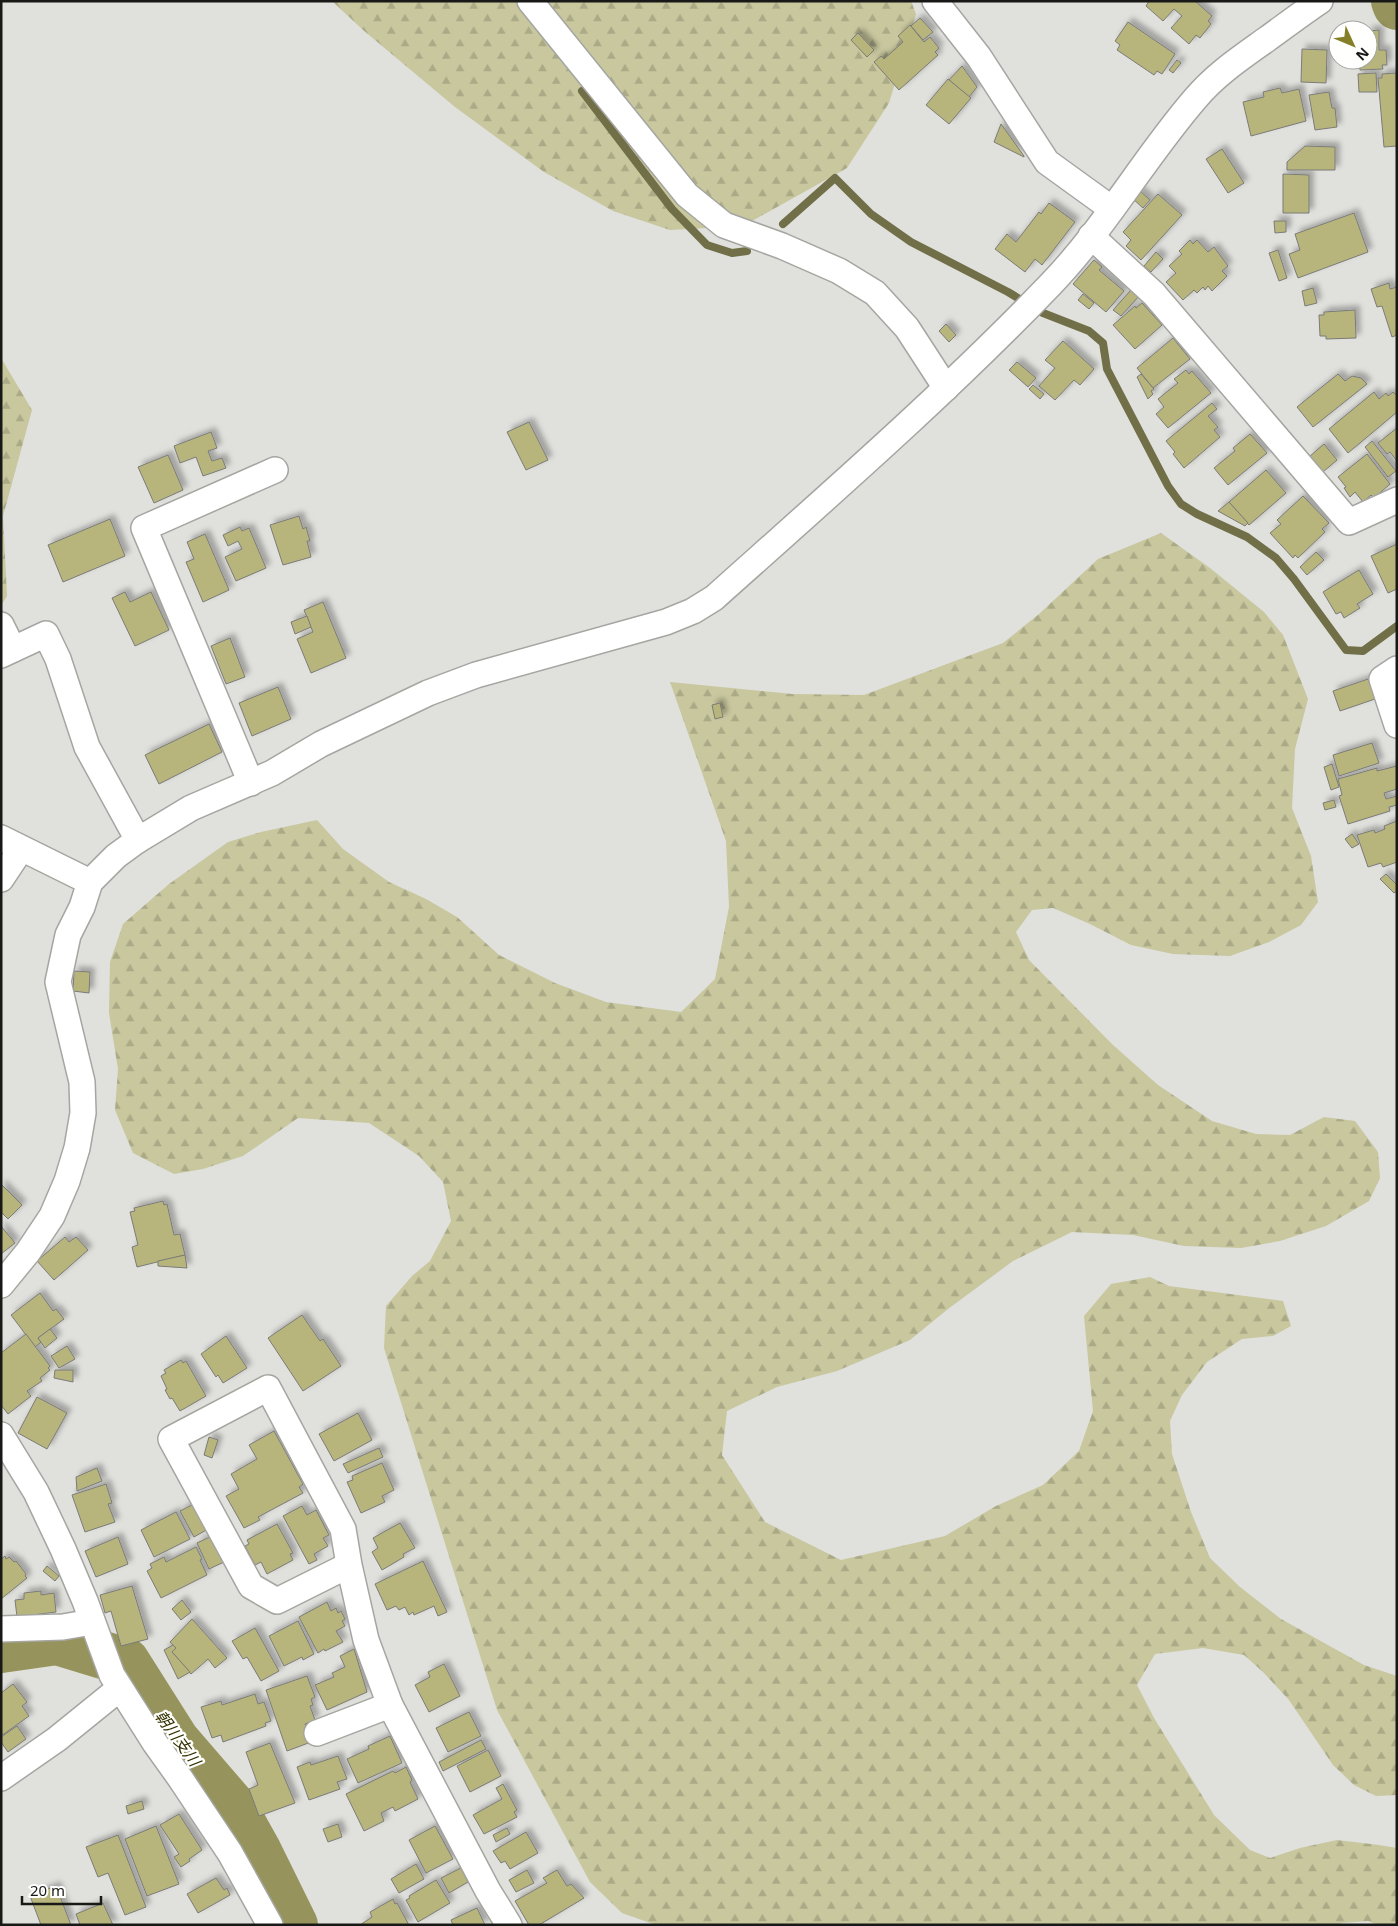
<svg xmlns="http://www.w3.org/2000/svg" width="1398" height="1926" font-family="'Noto Sans','Noto Sans JP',sans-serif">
	<defs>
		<pattern id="forest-firs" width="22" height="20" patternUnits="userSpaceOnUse" patternTransform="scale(1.25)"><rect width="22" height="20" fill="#c8c79e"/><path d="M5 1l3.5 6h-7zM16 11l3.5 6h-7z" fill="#abaa87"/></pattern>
		<filter id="shadow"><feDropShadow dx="4.5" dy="-4.5" stdDeviation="2.5" flood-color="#0004"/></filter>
	</defs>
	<rect width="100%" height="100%" fill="#e0e0dd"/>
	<g fill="url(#forest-firs)">
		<polygon points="332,1 911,1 916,14 889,103 847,168 743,226 670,230 613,211 544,172 455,107 363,30"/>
		<polygon points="1,358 32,410 3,516 7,596 1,606"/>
		<polygon points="1161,533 1210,568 1264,612 1283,635 1308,699 1295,749 1292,808 1311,856 1318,902 1301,925 1269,942 1230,956 1173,954 1131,945 1090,924 1053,908 1032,910 1016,932 1029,960 1113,1045 1158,1085 1212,1121 1256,1134 1290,1135 1324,1117 1355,1121 1378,1152 1380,1178 1369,1201 1326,1226 1280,1241 1241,1248 1184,1246 1133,1235 1072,1232 1013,1261 948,1309 910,1340 837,1371 777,1387 727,1411 722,1455 765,1522 841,1560 945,1536 996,1506 1043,1485 1079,1451 1093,1411 1084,1316 1111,1284 1150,1277 1169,1286 1283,1301 1291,1326 1273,1336 1242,1339 1207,1362 1182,1395 1170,1421 1172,1454 1191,1512 1210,1558 1240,1587 1281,1619 1364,1665 1397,1676 1397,1795 1376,1796 1354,1785 1333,1765 1289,1700 1263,1672 1244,1655 1203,1648 1155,1654 1137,1685 1154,1718 1214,1815 1250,1850 1270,1858 1300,1848 1337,1840 1379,1845 1397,1848 1397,1925 1378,1925 1368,1921 1341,1923 1339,1925 656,1925 622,1913 590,1882 497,1710 384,1348 386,1306 412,1276 430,1261 451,1221 443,1182 419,1156 369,1123 298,1118 243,1156 203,1169 174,1174 133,1153 115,1110 118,1069 109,1013 110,962 123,924 169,884 228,842 261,832 317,820 343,849 389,882 426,899 457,917 499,955 555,983 606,1002 681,1012 715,979 729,907 726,841 670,682 792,694 864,695 1003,643 1039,614 1098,559"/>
	</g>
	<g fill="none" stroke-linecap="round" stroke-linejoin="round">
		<g stroke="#706f47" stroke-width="8">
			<polyline points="582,91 672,209 707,245 732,253 747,251"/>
			<polyline points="783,224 835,178 871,214 911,242 1008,292 1043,313 1089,331 1103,343 1107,369 1168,486 1181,504 1197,514 1247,537 1276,558 1294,579 1346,650 1363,651 1397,626"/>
		</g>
		<g stroke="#96945c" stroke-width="48">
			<polyline points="1395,1 1397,6"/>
			<polyline points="1,1649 57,1641 126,1662 176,1741 233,1807 258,1852 294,1925"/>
		</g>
	</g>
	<g fill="#b7b57c" stroke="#7b7b78" filter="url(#shadow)">
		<polygon points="1149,1 1195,1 1212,16 1208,21 1211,24 1200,38 1196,35 1189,44 1171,28 1182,16 1174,9 1163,21 1146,6"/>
		<polygon points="920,18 933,32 923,40 911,26"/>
		<polygon points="1128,22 1175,54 1162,74 1157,71 1154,75 1117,50 1120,45 1115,41"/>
		<polygon points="910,25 924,42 930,37 939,48 935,52 938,55 899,90 874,62 881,56 884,59 903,42 898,36"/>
		<polygon points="1379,30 1379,50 1386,50 1387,65 1382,65 1383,69 1360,70 1359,60 1368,60 1368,31"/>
		<polygon points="858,33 874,50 867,57 851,40"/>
		<polygon points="1302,49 1327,50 1326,83 1301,82"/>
		<polygon points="1177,60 1181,63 1173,73 1169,70"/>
		<polygon points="962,66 977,87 969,97 949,80"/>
		<polygon points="1376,73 1377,92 1359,92 1358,74"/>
		<polygon points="1396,73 1397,146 1384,147 1378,78 1382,78 1382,74"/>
		<polygon points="948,79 971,98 949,124 926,105"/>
		<polygon points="1280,88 1282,93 1299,89 1306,121 1251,136 1243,102 1264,97 1263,92"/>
		<polygon points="1329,92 1332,108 1335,108 1337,127 1315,130 1309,95"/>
		<polygon points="1001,124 1024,156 1024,157 994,142"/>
		<polygon points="1305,146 1335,147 1335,170 1287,170 1287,162"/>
		<polygon points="1222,149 1244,183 1228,193 1206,159"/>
		<polygon points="1283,174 1309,175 1309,213 1283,213"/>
		<polygon points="1139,190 1150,200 1143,208 1132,198"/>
		<polygon points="1158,194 1182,215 1141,260 1126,246 1131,240 1123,232"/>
		<polygon points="1049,203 1075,222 1042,265 1035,259 1025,272 995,249 1007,234 1016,242 1039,212 1041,214"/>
		<polygon points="1354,213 1368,252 1298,278 1289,254 1300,250 1295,234"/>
		<polygon points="1274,221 1286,221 1286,232 1275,233"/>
		<polygon points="1190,240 1193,244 1197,240 1208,252 1214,247 1228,266 1222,271 1227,276 1212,291 1208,286 1205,290 1203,287 1197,293 1194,290 1183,300 1166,282 1176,273 1169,266 1182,254 1179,251"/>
		<polygon points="1278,250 1287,278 1279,281 1269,253"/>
		<polygon points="1156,252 1163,259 1151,272 1144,266"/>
		<polygon points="1094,260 1102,267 1099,270 1124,291 1106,312 1073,284"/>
		<polygon points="1389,283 1390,289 1397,287 1397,335 1392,337 1382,306 1377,307 1371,289"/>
		<polygon points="1313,288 1317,303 1305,306 1302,291"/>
		<polygon points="1131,290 1139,296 1121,316 1113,310"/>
		<polygon points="1083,294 1094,303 1089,309 1078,300"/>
		<polygon points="1142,303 1162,325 1135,349 1113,325 1135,306 1136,308"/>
		<polygon points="1355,310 1356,338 1326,339 1326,336 1320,336 1319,315 1324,315 1324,312"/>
		<polygon points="946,324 956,335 949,342 939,331"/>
		<polygon points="1173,338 1190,359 1153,388 1137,368"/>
		<polygon points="1063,341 1094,369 1080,385 1074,380 1055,400 1039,386 1055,368 1045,360"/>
		<polygon points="1017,362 1036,378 1028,387 1009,370"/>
		<polygon points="1186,370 1189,374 1192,371 1211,393 1168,428 1156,414 1164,407 1158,399 1178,383 1174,379"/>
		<polygon points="1141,374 1154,389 1151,391 1153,394 1148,399 1137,377"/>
		<polygon points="1338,374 1345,381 1352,376 1361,378 1367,384 1313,427 1297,407"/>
		<polygon points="1033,385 1044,394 1040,399 1029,389"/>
		<polygon points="1374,392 1379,399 1386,393 1388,396 1393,392 1397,396 1397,412 1348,453 1329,429"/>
		<polygon points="1212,403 1217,409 1208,416 1218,427 1214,430 1220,437 1184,468 1173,454 1175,452 1166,441"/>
		<polygon points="529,422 548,460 526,470 507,432"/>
		<polygon points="1397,428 1397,461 1390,452 1387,454 1378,443"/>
		<polygon points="211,432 217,448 208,451 212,461 222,458 226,468 203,476 196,457 180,463 174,446"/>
		<polygon points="1250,434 1267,453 1228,485 1214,468 1235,451 1233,448"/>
		<polygon points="1372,441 1396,471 1388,477 1365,447"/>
		<polygon points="1324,444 1337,460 1323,472 1310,456"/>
		<polygon points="1367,454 1390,484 1374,498 1371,495 1363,502 1355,492 1350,497 1344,488 1346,487 1338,477"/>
		<polygon points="168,455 183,490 154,503 138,467"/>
		<polygon points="1266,470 1286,493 1249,525 1229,502"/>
		<polygon points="1303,496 1329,523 1322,529 1325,532 1298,558 1295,555 1293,558 1270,533 1281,524 1277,520"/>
		<polygon points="1229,502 1248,523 1245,526 1218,511"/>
		<polygon points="299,516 303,529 306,527 310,541 307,541 311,557 283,565 270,525"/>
		<polygon points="110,519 125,556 63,582 48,545"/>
		<polygon points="240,527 242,531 249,528 266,568 236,581 225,557 242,549 238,541 228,546 223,535"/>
		<polygon points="205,534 229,590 203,602 186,562 194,559 187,542"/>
		<polygon points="1397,544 1397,589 1388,593 1371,556"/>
		<polygon points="1316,552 1324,560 1307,575 1300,567"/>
		<polygon points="1359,570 1373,594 1357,604 1360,608 1344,618 1341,612 1336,614 1323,592"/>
		<polygon points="125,592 130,602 151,592 169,630 135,646 112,598"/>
		<polygon points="323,602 346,658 311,673 297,639 313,632 304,610"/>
		<polygon points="307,616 311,627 295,634 291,622"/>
		<polygon points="230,638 245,677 226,684 211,646"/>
		<polygon points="1368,679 1375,699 1340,711 1333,691"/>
		<polygon points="278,687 291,719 252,736 239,703"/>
		<polygon points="720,703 723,717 715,719 712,705"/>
		<polygon points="209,724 222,752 159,784 145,755"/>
		<polygon points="1372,743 1379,763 1339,776 1333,755"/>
		<polygon points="1332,764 1339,787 1331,790 1324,767"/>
		<polygon points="1397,766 1397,789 1384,793 1386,799 1397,796 1397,805 1389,807 1390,811 1348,824 1339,796 1342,795 1338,779 1377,768 1377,771"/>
		<polygon points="1334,800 1336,807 1325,810 1323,803"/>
		<polygon points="1397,821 1397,862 1383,867 1381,863 1368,867 1357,835 1374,830 1375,833 1385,829 1384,826"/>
		<polygon points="1352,834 1359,844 1352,848 1345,839"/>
		<polygon points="1386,874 1397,885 1397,891 1394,893 1380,879"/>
		<polygon points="74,971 90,972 89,993 73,991"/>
		<polygon points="1,1184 22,1205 8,1219 1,1212"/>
		<polygon points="163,1201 164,1205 167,1204 174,1235 180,1234 185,1255 137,1267 132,1247 138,1245 130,1212 135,1211 134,1208"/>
		<polygon points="1,1226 15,1243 1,1254"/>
		<polygon points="65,1237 69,1242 76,1237 88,1250 54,1280 37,1261"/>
		<polygon points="185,1255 187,1268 158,1266 158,1261"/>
		<polygon points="40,1293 53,1311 56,1309 64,1319 38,1338 41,1342 35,1347 11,1315"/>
		<polygon points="302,1315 320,1341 323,1339 341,1366 303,1391 268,1338"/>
		<polygon points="50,1329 57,1338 45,1348 38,1338"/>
		<polygon points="26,1334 50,1366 48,1368 50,1370 40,1378 42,1381 27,1391 31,1396 8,1414 1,1405 1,1353"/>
		<polygon points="226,1336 247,1368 223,1383 218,1375 216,1377 201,1354"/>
		<polygon points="67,1346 75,1359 59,1368 51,1356"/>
		<polygon points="181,1360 183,1363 186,1361 206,1396 180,1411 172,1398 170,1399 165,1390 167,1389 161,1376 166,1373 164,1370"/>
		<polygon points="55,1370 73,1370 73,1382 54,1378"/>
		<polygon points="37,1397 67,1413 47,1449 18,1433"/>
		<polygon points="358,1413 372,1440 334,1461 319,1434"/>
		<polygon points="274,1431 303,1484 299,1487 303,1493 258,1517 260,1520 244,1528 226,1496 239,1489 231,1474 257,1459 249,1445"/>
		<polygon points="209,1437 218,1440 212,1458 204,1455"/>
		<polygon points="379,1448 383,1457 348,1473 343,1464"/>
		<polygon points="382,1463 394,1490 382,1496 385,1502 361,1513 347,1482 353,1480 352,1476"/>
		<polygon points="97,1468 102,1481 77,1491 76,1477"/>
		<polygon points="106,1484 112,1503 108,1504 115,1522 85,1532 72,1495"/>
		<polygon points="194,1504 208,1529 194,1537 180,1511"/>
		<polygon points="302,1506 307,1515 316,1510 329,1535 323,1538 328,1546 314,1554 317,1560 309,1564 283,1516"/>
		<polygon points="176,1512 190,1539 154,1557 141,1530"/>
		<polygon points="400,1523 415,1548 403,1554 404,1557 382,1570 372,1552 378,1548 373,1538"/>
		<polygon points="277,1524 293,1553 290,1554 293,1560 267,1574 261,1562 255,1565 245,1546 249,1544 247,1540"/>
		<polygon points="212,1536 224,1562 209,1569 197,1543"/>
		<polygon points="118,1537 128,1564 96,1577 85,1551"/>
		<polygon points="196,1547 202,1559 200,1560 207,1575 161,1598 147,1571 152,1568 150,1564 164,1557 166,1562"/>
		<polygon points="5,1556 6,1559 9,1557 14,1562 16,1561 26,1574 25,1576 27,1578 1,1599 1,1559"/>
		<polygon points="423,1561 447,1612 438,1616 434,1606 414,1615 413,1612 409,1615 405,1607 399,1610 396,1606 387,1610 375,1584"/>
		<polygon points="47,1566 59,1576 55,1581 43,1571"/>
		<polygon points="132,1586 148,1639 121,1646 111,1611 105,1613 100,1595"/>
		<polygon points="41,1591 41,1595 54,1593 56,1612 17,1617 15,1600 24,1599 24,1593"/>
		<polygon points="182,1600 191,1612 181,1620 172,1609"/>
		<polygon points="327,1602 331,1611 336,1608 338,1613 341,1611 345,1619 342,1621 345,1626 336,1631 343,1642 325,1651 324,1649 318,1653 299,1617"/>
		<polygon points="192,1619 227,1658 215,1668 208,1659 191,1674 172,1652 176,1648 170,1642"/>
		<polygon points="298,1621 314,1654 303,1660 302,1657 284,1666 269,1636"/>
		<polygon points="255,1628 279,1671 261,1681 247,1657 243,1659 232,1641"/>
		<polygon points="173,1645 176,1648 172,1652 190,1672 178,1679 164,1650"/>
		<polygon points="354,1649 367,1692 327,1710 315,1685 334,1677 332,1673 345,1667 340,1656"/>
		<polygon points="444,1664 460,1696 429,1712 415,1685 430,1677 428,1672"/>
		<polygon points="307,1676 315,1697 311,1699 313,1705 310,1706 315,1720 305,1724 311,1742 287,1751 266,1690"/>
		<polygon points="13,1684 27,1702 22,1706 29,1716 1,1736 1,1693"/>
		<polygon points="255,1694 258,1704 264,1702 271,1721 265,1723 266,1726 223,1742 221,1735 212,1738 201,1707 221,1701 222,1705"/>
		<polygon points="469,1712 481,1736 448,1752 436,1728"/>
		<polygon points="17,1726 26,1739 8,1752 1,1742 1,1737"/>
		<polygon points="390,1736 402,1763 358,1783 347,1759 369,1749 368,1746"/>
		<polygon points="481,1740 486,1749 443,1771 439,1762"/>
		<polygon points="270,1743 295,1803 259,1816 249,1789 258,1785 246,1752"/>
		<polygon points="488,1750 501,1776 470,1792 457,1766"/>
		<polygon points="338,1756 347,1779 337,1782 340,1789 309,1800 297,1767 310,1762 311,1765"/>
		<polygon points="406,1767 412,1780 410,1782 418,1799 395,1811 393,1807 381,1813 384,1821 364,1831 346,1794 393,1771 395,1773"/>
		<polygon points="503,1784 517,1810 514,1812 517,1817 484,1834 473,1815 502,1799 496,1788"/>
		<polygon points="142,1801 144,1809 128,1814 126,1806"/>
		<polygon points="179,1814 202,1850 189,1859 190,1861 181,1867 174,1857 179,1854 160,1825"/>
		<polygon points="338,1824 342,1837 328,1842 323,1829"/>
		<polygon points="156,1826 179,1884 147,1896 125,1839"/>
		<polygon points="435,1826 453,1859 426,1873 409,1840"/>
		<polygon points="507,1828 510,1834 496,1842 493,1835"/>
		<polygon points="526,1832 538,1853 510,1869 505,1861 501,1863 493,1851"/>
		<polygon points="118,1835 146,1907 125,1915 108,1873 98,1877 86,1847"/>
		<polygon points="416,1864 424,1879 399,1893 391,1879"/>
		<polygon points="461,1868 468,1882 449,1893 441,1878"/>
		<polygon points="527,1870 534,1883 516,1892 509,1880"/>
		<polygon points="557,1870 567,1886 571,1884 584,1898 539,1925 529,1925 515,1901 547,1883 543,1878"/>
		<polygon points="216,1878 224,1890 227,1888 230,1895 198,1913 187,1894"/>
		<polygon points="436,1880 450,1903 418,1922 406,1900 410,1898 409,1896"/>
		<polygon points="56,1886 71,1925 41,1925 30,1896"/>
		<polygon points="393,1899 395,1904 397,1903 409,1925 360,1925 372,1917 370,1912"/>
		<polygon points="103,1903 113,1925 80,1925 76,1914"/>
		<polygon points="477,1908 485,1925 453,1925 451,1920"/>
	</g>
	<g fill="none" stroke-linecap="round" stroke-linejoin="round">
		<g stroke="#a5a5a1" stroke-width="28">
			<g id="minor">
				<polyline points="530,1 687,195 724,225 782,246 839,271 875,293 907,328 946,388"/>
				<polyline points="935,1 979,57 1047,162 1112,209"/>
				<polyline points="1091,236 1154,294 1349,522 1397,500"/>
				<polyline points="1,625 13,649"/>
				<polyline points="1,655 46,634 58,659 87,747 138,840"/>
				<polyline points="1397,669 1382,679 1397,725"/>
				<polyline points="251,783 144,528 275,470"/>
				<polyline points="1,838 90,882"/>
				<polyline points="1,879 21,849"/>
				<path d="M1,1285l27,-33 24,-36 15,-35 10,-33 6,-35 -1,-31 -24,-100 10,-47 14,-28 8,-25 26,-26 22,-16 53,-32 81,-35 49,-29 107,-51 48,-18 190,-53 27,-11 21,-13c114,-102 230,-203 336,-313 55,-57 94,-127 145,-186 21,-25 47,-42 72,-60 18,-13 35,-26 53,-38"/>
				<polyline points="1,1435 36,1492 63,1549 85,1601 112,1675 155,1743 180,1778 230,1853 270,1925"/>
				<polyline points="349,1565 277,1601 251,1586 171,1439 268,1388 343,1529 349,1565 366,1640 390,1705 488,1891 509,1925"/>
				<polyline points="1,1629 63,1627 92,1622"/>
				<polyline points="317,1733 390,1705"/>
				<polyline points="1,1778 57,1739 120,1688"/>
			</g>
		</g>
		<use href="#minor" stroke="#fff" stroke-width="25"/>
	</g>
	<g text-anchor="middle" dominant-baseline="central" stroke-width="4.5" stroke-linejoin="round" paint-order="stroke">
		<g font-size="16" font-style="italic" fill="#333001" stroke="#fffffe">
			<text transform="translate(178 1738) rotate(54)">朝川支川</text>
		</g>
	</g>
	<rect width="1398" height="1926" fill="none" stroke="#181816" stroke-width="5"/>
	<g transform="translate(1353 45) rotate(134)"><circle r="24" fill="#fffffe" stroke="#a3a3a1"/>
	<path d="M0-4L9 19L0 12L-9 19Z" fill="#858028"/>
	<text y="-8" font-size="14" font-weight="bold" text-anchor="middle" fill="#181816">N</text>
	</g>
	<path d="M22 1896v8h79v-8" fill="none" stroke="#181816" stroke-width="2.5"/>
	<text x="30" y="1896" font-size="15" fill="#181816" stroke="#fffffe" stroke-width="4" paint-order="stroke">20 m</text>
</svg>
